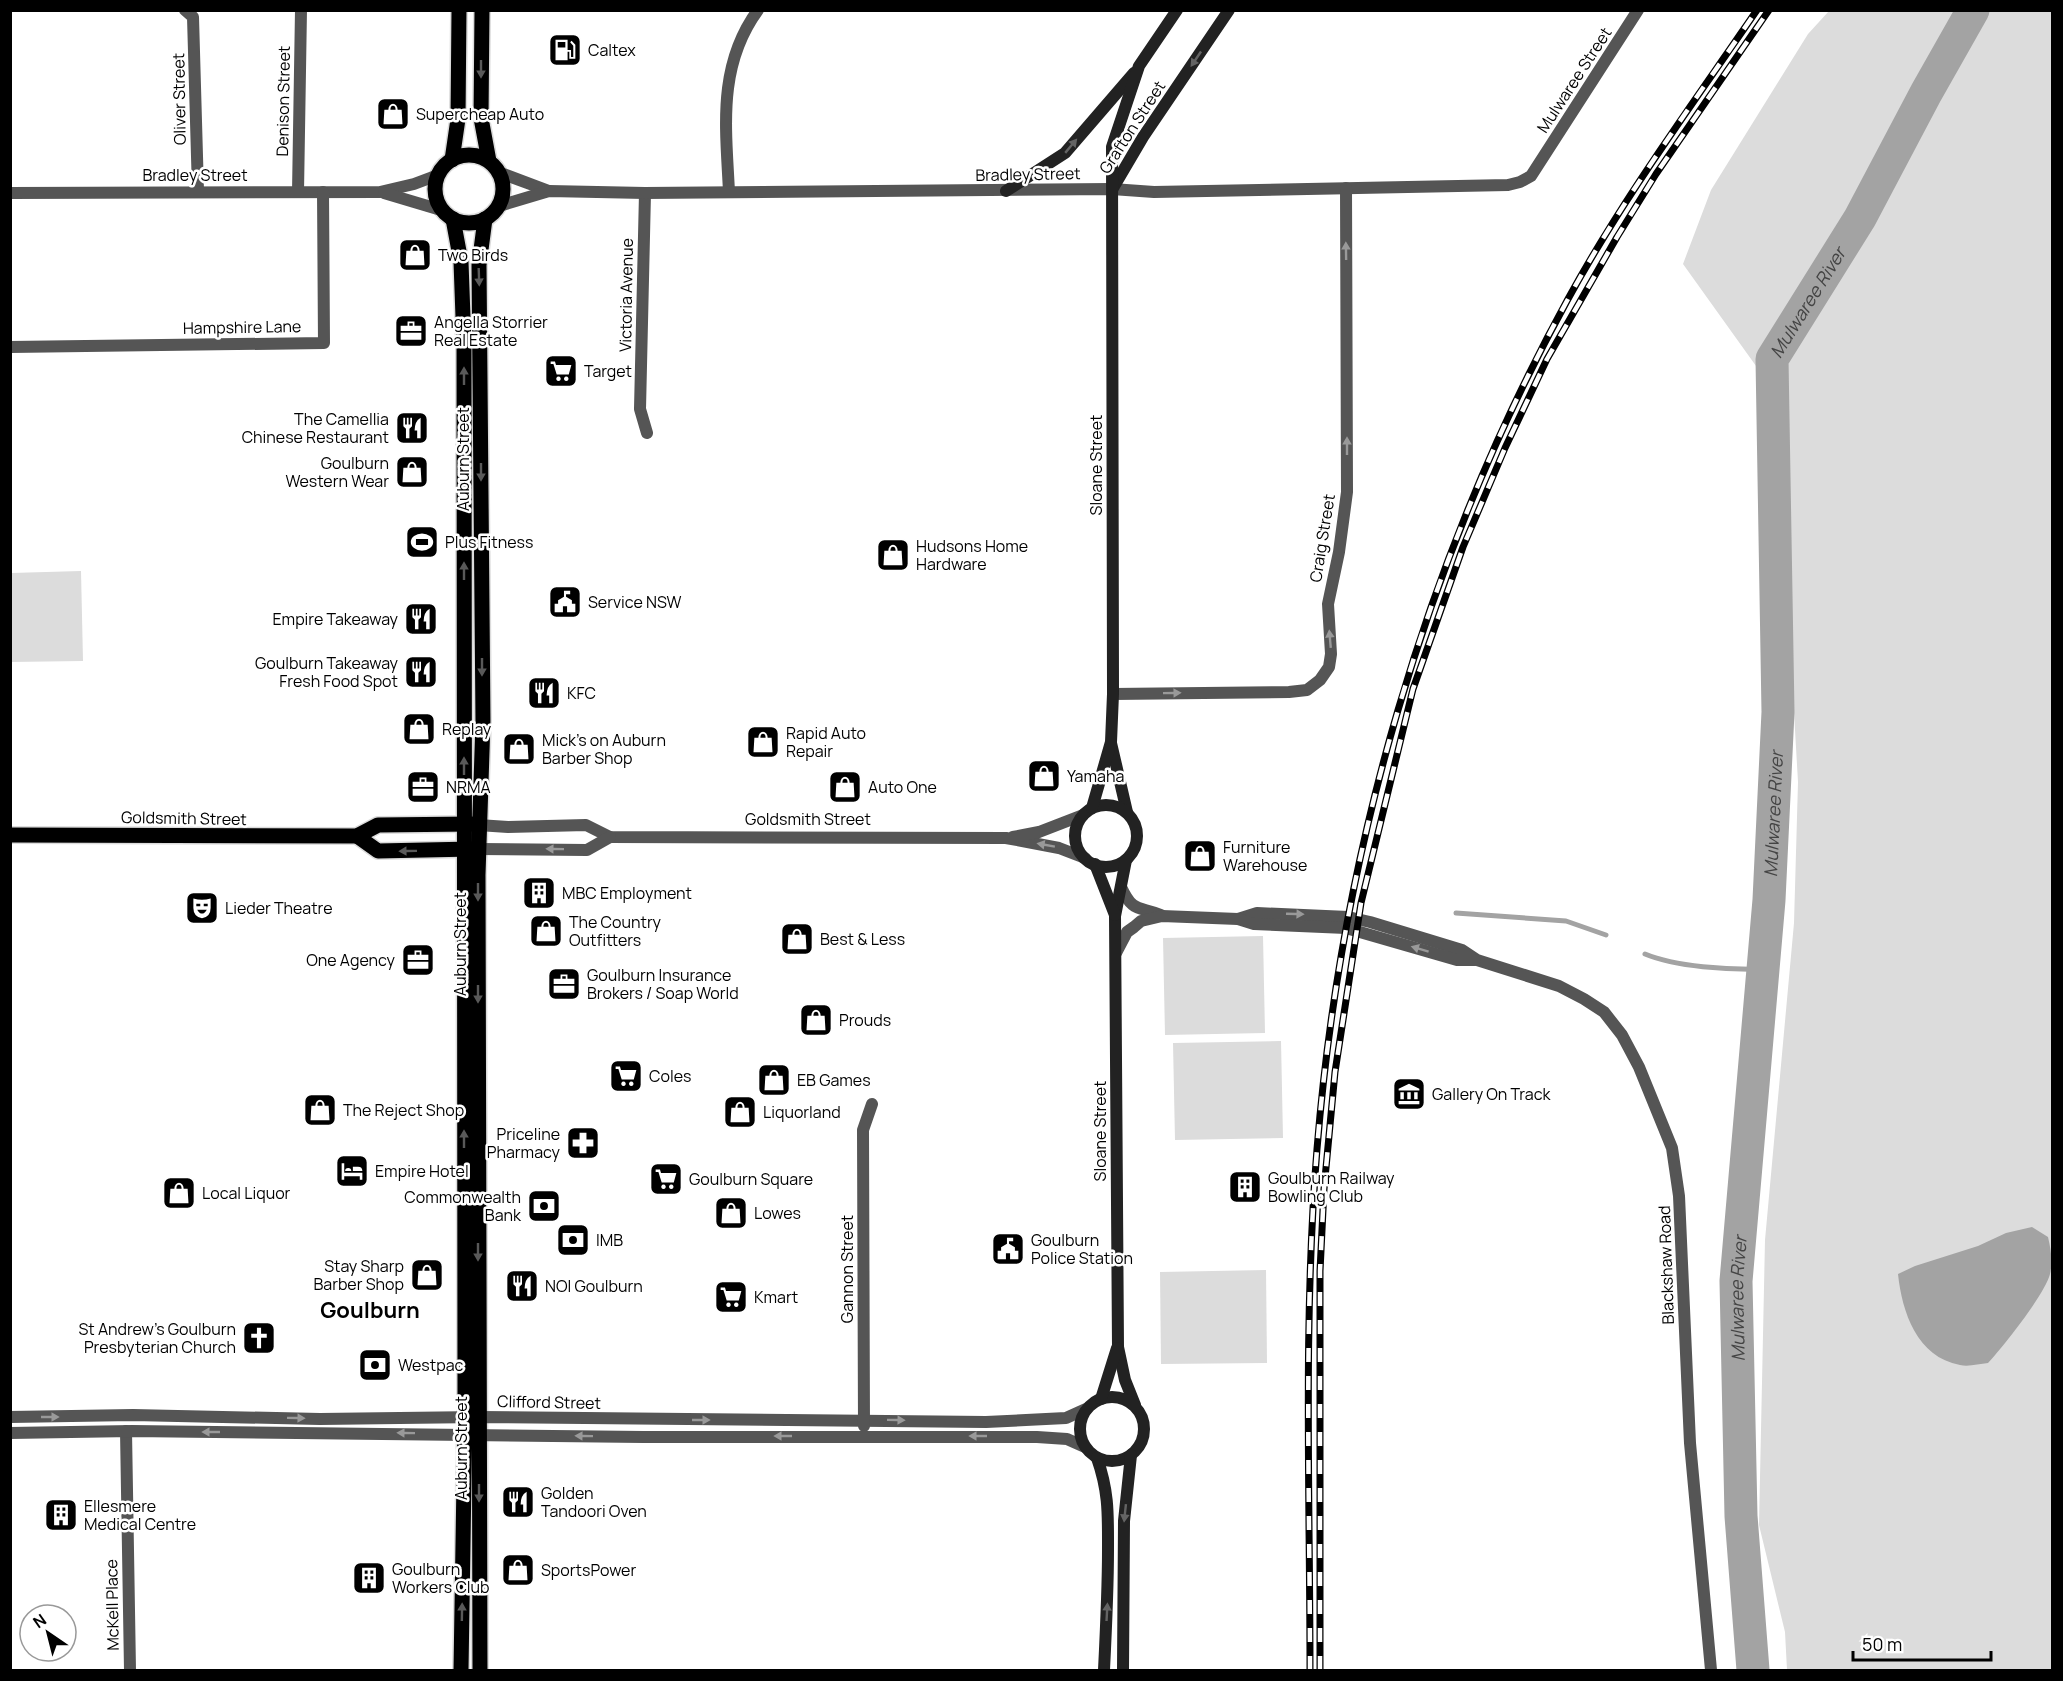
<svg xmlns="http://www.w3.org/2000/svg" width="2063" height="1681" font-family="Manrope,sans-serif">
	<rect width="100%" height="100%" fill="#fff"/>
	<g fill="#dcdcdc">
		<polygon points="1829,11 2052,11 2052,1670 1787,1670 1785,1632 1759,1525 1765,1240 1794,923 1798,782 1788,608 1781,401 1683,264 1711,190 1808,34"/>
		<polygon points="81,571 83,661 11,662 11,573"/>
		<polygon points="1263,936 1265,1033 1165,1035 1163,938"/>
		<polygon points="1281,1041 1283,1138 1175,1140 1173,1043"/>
		<polygon points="1266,1270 1267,1363 1161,1364 1160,1272"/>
	</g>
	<path fill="#a3a3a3" d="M2032,1227l16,10c3,13 5,25 2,37 -5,20 -47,73 -62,89 -9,1 -20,4 -28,2 -43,-8 -58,-53 -62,-91l17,-8 63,-20 28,-13z"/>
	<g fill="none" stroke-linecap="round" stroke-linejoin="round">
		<g stroke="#a3a3a3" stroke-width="5">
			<polyline points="1456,913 1566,921 1606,935"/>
			<path d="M1645,954c31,13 84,16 118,15"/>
		</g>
		<path stroke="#a3a3a3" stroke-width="33" id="s1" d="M1753,1670l-12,-154 -5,-235 33,-381 9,-188 -6,-353 88,-141 66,-125 47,-83"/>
		<g stroke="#dbdbdb" stroke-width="18">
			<g id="primary">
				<polyline points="482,10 481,118 489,161"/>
				<circle cx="469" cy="189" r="34"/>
				<polyline points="452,160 458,119 459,10"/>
				<polyline points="453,219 461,262 464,345 465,1417 461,1670"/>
				<polyline points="10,835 357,836 378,825 472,824"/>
				<polyline points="357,836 378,851 472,849"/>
				<polyline points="480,1670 478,875 483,721 479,265 485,219"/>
			</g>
		</g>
		<g stroke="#555" stroke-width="12">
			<polyline points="185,10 193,17 198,191"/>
			<polyline points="498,172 549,191"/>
			<polyline points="298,192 301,10"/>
			<path d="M729,192c-3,-64 -12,-126 29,-182"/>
			<polyline points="10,193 380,192 414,184 438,175"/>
			<polyline points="384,193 441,210"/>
			<polyline points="645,193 640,409 647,433"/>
			<polyline points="499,206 549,191 645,193 1112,189 1154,192 1508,185 1520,182 1531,176 1638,10"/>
			<polyline points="10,347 324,343 323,192"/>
			<polyline points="1113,694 1289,692 1307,690 1320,680 1329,667 1331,654 1328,604 1339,552 1347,492 1346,188"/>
			<polyline points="478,825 508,827 586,825 610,837 1006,838 1059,848 1085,858"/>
			<polyline points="1013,837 1039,832 1083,815"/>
			<polyline points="478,849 587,850 610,837"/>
			<path d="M1121,887c12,26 17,19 40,28"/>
			<polyline points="1238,919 1257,913 1348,917 1370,922 1462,950 1477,960 1559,986 1584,999 1604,1012 1622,1035 1639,1067 1672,1148 1679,1196 1690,1443 1711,1670"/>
			<polyline points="1116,953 1127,932 1134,927 1141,921 1162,916 1238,919 1254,924 1346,928 1457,960 1475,960"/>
			<polyline points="10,1417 133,1415 320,1419 479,1417 986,1422 1066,1418 1086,1409"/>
			<polyline points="864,1426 863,1130 872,1104"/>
			<polyline points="126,1431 130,1670"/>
			<polyline points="10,1433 132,1431 643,1437 1037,1437 1067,1439 1085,1447"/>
		</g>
		<g stroke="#222" stroke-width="12">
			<polyline points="1113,188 1143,137 1229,10"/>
			<polyline points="1006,191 1065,153 1134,73"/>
			<polyline points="1111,743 1127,812"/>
			<circle cx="1106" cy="836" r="31"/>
			<polyline points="1092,808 1111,742 1113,694 1112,147 1139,66 1177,10"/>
			<polyline points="1126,860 1115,916 1118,1347 1125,1380 1135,1405"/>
			<polyline points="1095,864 1115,915"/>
			<circle cx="1112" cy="1429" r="32"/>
			<polyline points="1101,1399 1117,1348"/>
			<path d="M1097,1458c12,34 11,57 11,92 0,40 -2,80 -4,120"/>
			<polyline points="1123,1670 1124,1521 1131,1455"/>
		</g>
		<use href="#primary" stroke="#000" stroke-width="15"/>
		<g stroke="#000" stroke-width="7">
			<g id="rail">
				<path d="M1310,1670c0,-173 -7,-348 7,-521 24,-297 108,-589 251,-850 55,-101 124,-194 189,-289"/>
				<polyline points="1320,1670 1320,1271 1324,1189 1335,1072 1361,903 1413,689 1463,547 1505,448 1547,359 1617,237 1656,174 1769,10"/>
			</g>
		</g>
		<use href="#rail" stroke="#fff" stroke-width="4.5" stroke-dasharray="14" stroke-linecap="butt"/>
	</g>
	<defs><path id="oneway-solid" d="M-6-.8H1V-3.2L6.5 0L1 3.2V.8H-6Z" transform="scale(1.5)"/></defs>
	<g fill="#646464">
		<use href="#oneway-solid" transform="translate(1196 59) rotate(124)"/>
		<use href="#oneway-solid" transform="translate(1071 146) rotate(-50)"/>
		<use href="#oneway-solid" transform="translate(1125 1513) rotate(96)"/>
		<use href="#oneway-solid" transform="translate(1107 1612) rotate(-87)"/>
	</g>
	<g fill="#595959">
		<use href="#oneway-solid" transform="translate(481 69) rotate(90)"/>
		<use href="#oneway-solid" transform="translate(479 277) rotate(88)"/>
		<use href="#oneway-solid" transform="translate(464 376) rotate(-90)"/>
		<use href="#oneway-solid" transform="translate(481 472) rotate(90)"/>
		<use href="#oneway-solid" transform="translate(464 571) rotate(-90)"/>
		<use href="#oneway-solid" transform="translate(482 667) rotate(90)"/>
		<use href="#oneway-solid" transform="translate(464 766) rotate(-90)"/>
		<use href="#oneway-solid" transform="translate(408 851) rotate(179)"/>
		<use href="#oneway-solid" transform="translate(478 892) rotate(90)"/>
		<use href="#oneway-solid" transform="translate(478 994) rotate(90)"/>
		<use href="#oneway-solid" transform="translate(464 1139) rotate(-90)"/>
		<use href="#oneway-solid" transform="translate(478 1252) rotate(90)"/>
		<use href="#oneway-solid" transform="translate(479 1493) rotate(90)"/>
		<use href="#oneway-solid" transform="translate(462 1612) rotate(-89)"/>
	</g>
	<g fill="#999">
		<use href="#oneway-solid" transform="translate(1346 251) rotate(-91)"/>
		<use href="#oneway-solid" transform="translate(1347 446) rotate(-90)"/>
		<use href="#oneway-solid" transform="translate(1330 639) rotate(-95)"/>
		<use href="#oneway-solid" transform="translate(1172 693) rotate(-1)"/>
		<use href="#oneway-solid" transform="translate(1046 845) rotate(-170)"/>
		<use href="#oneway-solid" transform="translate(555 849) rotate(-179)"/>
		<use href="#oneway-solid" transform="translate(1295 914) rotate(2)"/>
		<use href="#oneway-solid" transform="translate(1420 949) rotate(-163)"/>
		<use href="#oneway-solid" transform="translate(50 1417)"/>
		<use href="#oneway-solid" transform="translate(296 1418) rotate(1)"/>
		<use href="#oneway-solid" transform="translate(701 1420)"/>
		<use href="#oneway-solid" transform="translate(896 1420) rotate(1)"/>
		<use href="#oneway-solid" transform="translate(211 1432) rotate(-180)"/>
		<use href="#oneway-solid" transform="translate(406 1433) rotate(-179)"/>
		<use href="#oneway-solid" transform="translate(584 1436) rotate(-179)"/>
		<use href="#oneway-solid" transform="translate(783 1436) rotate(180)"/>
		<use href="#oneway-solid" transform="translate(978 1436) rotate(-180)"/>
	</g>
	<defs>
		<g id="fuel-square" transform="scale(1.725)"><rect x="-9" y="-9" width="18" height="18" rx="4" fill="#000" stroke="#fff"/><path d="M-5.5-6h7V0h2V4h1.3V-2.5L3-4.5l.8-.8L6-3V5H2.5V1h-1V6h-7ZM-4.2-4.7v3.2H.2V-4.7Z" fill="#fff"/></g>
		<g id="shop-square" transform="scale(1.725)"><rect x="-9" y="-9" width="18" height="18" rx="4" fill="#000" stroke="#fff"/><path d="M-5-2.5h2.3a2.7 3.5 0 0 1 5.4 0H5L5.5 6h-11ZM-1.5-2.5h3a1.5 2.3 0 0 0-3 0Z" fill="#fff"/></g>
		<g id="office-square" transform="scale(1.725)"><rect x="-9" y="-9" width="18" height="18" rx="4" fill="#000" stroke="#fff"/><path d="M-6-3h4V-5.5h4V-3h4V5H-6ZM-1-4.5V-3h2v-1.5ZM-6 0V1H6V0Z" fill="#fff"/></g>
		<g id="supermarket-square" transform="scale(1.725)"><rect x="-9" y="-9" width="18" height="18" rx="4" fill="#000" stroke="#fff"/><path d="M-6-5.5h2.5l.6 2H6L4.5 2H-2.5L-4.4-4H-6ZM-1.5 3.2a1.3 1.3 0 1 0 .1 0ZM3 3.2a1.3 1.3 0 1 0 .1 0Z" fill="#fff"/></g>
		<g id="restaurant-square" transform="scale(1.725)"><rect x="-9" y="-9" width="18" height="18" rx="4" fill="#000" stroke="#fff"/><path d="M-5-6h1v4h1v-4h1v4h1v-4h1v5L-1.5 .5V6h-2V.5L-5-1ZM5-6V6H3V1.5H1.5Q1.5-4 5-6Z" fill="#fff"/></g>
		<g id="stadium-square" transform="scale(1.725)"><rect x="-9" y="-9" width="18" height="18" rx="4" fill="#000" stroke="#fff"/><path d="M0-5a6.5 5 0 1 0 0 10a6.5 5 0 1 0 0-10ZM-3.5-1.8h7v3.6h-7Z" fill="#fff"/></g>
		<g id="civic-square" transform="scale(1.725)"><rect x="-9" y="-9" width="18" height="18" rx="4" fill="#000" stroke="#fff"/><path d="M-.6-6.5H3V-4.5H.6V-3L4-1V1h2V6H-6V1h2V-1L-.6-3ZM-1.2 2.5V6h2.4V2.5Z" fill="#fff"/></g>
		<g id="building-square" transform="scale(1.725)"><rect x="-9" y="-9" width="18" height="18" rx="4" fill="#000" stroke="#fff"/><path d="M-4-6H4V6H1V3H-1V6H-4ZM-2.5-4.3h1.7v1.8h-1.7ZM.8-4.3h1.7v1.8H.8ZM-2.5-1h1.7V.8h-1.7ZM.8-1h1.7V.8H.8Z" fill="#fff"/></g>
		<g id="theatre-square" transform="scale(1.725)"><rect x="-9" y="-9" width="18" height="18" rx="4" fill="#000" stroke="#fff"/><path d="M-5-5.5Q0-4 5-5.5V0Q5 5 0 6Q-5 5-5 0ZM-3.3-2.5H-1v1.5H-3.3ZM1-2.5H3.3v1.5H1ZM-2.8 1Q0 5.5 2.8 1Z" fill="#fff"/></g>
		<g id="museum-square" transform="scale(1.725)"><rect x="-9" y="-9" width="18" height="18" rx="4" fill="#000" stroke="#fff"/><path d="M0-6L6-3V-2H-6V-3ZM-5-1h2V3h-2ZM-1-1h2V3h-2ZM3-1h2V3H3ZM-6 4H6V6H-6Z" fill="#fff"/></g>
		<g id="pharmacy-square" transform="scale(1.725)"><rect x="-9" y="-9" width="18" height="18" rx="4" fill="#000" stroke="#fff"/><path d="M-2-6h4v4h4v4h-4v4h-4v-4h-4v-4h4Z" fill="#fff"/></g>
		<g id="hotel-square" transform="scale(1.725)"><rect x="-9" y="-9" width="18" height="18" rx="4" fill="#000" stroke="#fff"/><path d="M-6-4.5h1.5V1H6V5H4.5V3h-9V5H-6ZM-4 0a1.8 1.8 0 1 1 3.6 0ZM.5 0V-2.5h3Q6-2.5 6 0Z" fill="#fff"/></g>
		<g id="bank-square" transform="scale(1.725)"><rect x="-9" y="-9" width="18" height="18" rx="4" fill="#000" stroke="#fff"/><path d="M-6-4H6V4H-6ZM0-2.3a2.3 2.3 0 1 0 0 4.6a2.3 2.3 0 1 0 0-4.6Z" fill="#fff"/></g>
		<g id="church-square" transform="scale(1.725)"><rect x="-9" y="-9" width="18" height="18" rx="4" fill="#000" stroke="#fff"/><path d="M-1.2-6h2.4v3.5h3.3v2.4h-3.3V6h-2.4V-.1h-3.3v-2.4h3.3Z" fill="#fff"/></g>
	</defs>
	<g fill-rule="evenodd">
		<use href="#fuel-square" x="565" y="50"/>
		<use href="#shop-square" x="393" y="114"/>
		<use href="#shop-square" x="415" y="255"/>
		<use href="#office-square" x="411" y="331"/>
		<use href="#supermarket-square" x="561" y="371"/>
		<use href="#restaurant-square" x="412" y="428"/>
		<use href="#shop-square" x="412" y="472"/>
		<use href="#stadium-square" x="422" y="542"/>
		<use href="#shop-square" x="893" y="555"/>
		<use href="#civic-square" x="565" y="602"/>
		<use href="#restaurant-square" x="421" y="619"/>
		<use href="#restaurant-square" x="421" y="672"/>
		<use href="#restaurant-square" x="544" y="693"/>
		<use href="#shop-square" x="419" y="729"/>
		<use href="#shop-square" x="763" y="742"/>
		<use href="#shop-square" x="519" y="749"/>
		<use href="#shop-square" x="1044" y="776"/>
		<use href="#office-square" x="423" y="787"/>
		<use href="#shop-square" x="845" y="787"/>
		<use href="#shop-square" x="1200" y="856"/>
		<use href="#building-square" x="539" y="893"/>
		<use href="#theatre-square" x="202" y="908"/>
		<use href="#shop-square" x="546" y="931"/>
		<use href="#shop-square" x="797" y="939"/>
		<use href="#office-square" x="418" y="960"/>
		<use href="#office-square" x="564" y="984"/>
		<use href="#shop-square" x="816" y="1020"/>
		<use href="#supermarket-square" x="626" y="1076"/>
		<use href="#shop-square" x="774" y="1080"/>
		<use href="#museum-square" x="1409" y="1094"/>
		<use href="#shop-square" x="320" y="1110"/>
		<use href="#shop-square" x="740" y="1112"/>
		<use href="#pharmacy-square" x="583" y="1143"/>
		<use href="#hotel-square" x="352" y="1171"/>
		<use href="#supermarket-square" x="666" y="1179"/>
		<use href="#building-square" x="1245" y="1187"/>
		<use href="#shop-square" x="179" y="1193"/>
		<use href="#bank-square" x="544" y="1206"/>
		<use href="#shop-square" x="731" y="1213"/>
		<use href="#bank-square" x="573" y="1240"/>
		<use href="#civic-square" x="1008" y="1249"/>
		<use href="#shop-square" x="427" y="1275"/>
		<use href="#restaurant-square" x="522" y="1286"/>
		<use href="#supermarket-square" x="731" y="1297"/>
		<use href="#church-square" x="259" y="1338"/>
		<use href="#bank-square" x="375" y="1365"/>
		<use href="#restaurant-square" x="518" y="1502"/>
		<use href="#building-square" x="61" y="1515"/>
		<use href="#shop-square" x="518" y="1570"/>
		<use href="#building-square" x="369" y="1578"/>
	</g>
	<g text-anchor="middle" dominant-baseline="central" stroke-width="5" stroke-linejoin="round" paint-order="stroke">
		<g font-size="16" fill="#000" stroke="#fff" text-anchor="start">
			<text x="588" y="50">Caltex</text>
			<text x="416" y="114">Supercheap Auto</text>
			<text x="438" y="255">Two Birds</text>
			<text x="434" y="322">Angella Storrier<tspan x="434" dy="18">Real Estate</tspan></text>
			<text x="584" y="371">Target</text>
			<text x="389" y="419" text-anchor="end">The Camellia<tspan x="389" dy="18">Chinese Restaurant</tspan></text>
			<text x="389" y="463" text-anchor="end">Goulburn<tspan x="389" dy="18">Western Wear</tspan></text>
			<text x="445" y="542">Plus Fitness</text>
			<text x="916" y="546">Hudsons Home<tspan x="916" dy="18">Hardware</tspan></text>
			<text x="588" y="602">Service NSW</text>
			<text x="398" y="619" text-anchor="end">Empire Takeaway</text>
			<text x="398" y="663" text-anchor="end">Goulburn Takeaway<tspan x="398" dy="18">Fresh Food Spot</tspan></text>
			<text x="567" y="693">KFC</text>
			<text x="442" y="729">Replay</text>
			<text x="786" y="733">Rapid Auto<tspan x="786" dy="18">Repair</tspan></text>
			<text x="542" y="740">Mick's on Auburn<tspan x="542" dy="18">Barber Shop</tspan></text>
			<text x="1067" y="776">Yamaha</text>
			<text x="446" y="787">NRMA</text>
			<text x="868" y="787">Auto One</text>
			<text x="1223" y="847">Furniture<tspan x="1223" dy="18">Warehouse</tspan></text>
			<text x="562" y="893">MBC Employment</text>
			<text x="225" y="908">Lieder Theatre</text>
			<text x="569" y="922">The Country<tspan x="569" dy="18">Outfitters</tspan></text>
			<text x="820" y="939">Best &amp; Less</text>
			<text x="395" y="960" text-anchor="end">One Agency</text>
			<text x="587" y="975">Goulburn Insurance<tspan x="587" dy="18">Brokers / Soap World</tspan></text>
			<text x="839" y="1020">Prouds</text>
			<text x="649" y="1076">Coles</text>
			<text x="797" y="1080">EB Games</text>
			<text x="1432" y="1094">Gallery On Track</text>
			<text x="343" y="1110">The Reject Shop</text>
			<text x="763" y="1112">Liquorland</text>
			<text x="560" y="1134" text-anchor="end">Priceline<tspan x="560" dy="18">Pharmacy</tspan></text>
			<text x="375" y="1171">Empire Hotel</text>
			<text x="1268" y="1178">Goulburn Railway<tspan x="1268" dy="18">Bowling Club</tspan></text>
			<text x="689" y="1179">Goulburn Square</text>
			<text x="202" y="1193">Local Liquor</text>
			<text x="521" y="1197" text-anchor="end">Commonwealth<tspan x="521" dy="18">Bank</tspan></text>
			<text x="754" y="1213">Lowes</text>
			<text x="596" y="1240">IMB</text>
			<text x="1031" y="1240">Goulburn<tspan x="1031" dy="18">Police Station</tspan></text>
			<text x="404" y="1266" text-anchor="end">Stay Sharp<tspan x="404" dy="18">Barber Shop</tspan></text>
			<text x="545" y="1286">NOI Goulburn</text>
			<text x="754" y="1297">Kmart</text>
			<text x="236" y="1329" text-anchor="end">St Andrew's Goulburn<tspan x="236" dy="18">Presbyterian Church</tspan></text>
			<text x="398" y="1365">Westpac</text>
			<text x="541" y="1493">Golden<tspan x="541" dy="18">Tandoori Oven</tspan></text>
			<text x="84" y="1506">Ellesmere<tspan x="84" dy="18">Medical Centre</tspan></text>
			<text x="392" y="1569">Goulburn<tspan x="392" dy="18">Workers Club</tspan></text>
			<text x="541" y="1570">SportsPower</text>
		</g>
		<g font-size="16" fill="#000" stroke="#fff">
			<text transform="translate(1574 80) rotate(-57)">Mulwaree Street</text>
			<text transform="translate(179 99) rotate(-91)">Oliver Street</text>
			<text transform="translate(283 101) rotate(-89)">Denison Street</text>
			<text transform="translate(1132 127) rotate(-57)">Grafton Street</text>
			<text transform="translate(1028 174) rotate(-1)">Bradley Street</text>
			<text x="195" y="175">Bradley Street</text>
			<text transform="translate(626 295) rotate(-89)">Victoria Avenue</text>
			<text transform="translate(242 327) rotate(-1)">Hampshire Lane</text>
			<text transform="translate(463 459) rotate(-90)">Auburn Street</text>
			<text transform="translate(1096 465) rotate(-90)">Sloane Street</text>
			<text transform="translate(1322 538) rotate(-81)">Craig Street</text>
			<text transform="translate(184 818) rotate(1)">Goldsmith Street</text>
			<text x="808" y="819">Goldsmith Street</text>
			<text transform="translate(460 944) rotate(-90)">Auburn Street</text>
			<text transform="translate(1100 1131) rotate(-90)">Sloane Street</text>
			<text transform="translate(1666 1265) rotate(-92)">Blackshaw Road</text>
			<text transform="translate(847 1269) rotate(-90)">Gannon Street</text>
			<text transform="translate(549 1402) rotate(1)">Clifford Street</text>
			<text transform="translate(461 1448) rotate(-90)">Auburn Street</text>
			<text transform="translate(112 1605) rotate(-91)">McKell Place</text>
		</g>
		<g font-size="18" font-style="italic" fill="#444" stroke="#fff">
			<text stroke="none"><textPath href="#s1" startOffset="1380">Mulwaree River</textPath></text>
			<text stroke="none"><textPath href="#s1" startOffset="858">Mulwaree River</textPath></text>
			<text stroke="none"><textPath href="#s1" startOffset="372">Mulwaree River</textPath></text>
		</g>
		<g font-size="22" font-weight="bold" fill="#000" stroke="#fff">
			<text x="370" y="1310">Goulburn</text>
		</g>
	</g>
	<rect width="2063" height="1681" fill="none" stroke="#000000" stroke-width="24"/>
	<g transform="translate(48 1633) rotate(325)"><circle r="28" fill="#ffffff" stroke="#999999" stroke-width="1.5"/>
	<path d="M0-4.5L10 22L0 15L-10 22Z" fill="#000000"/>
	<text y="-9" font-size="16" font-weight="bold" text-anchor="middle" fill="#000000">N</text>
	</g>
	<path d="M1853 1651v9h138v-9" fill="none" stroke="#000000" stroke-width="3"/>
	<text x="1862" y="1651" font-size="18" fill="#000000" stroke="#ffffff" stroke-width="4.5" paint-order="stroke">50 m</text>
</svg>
